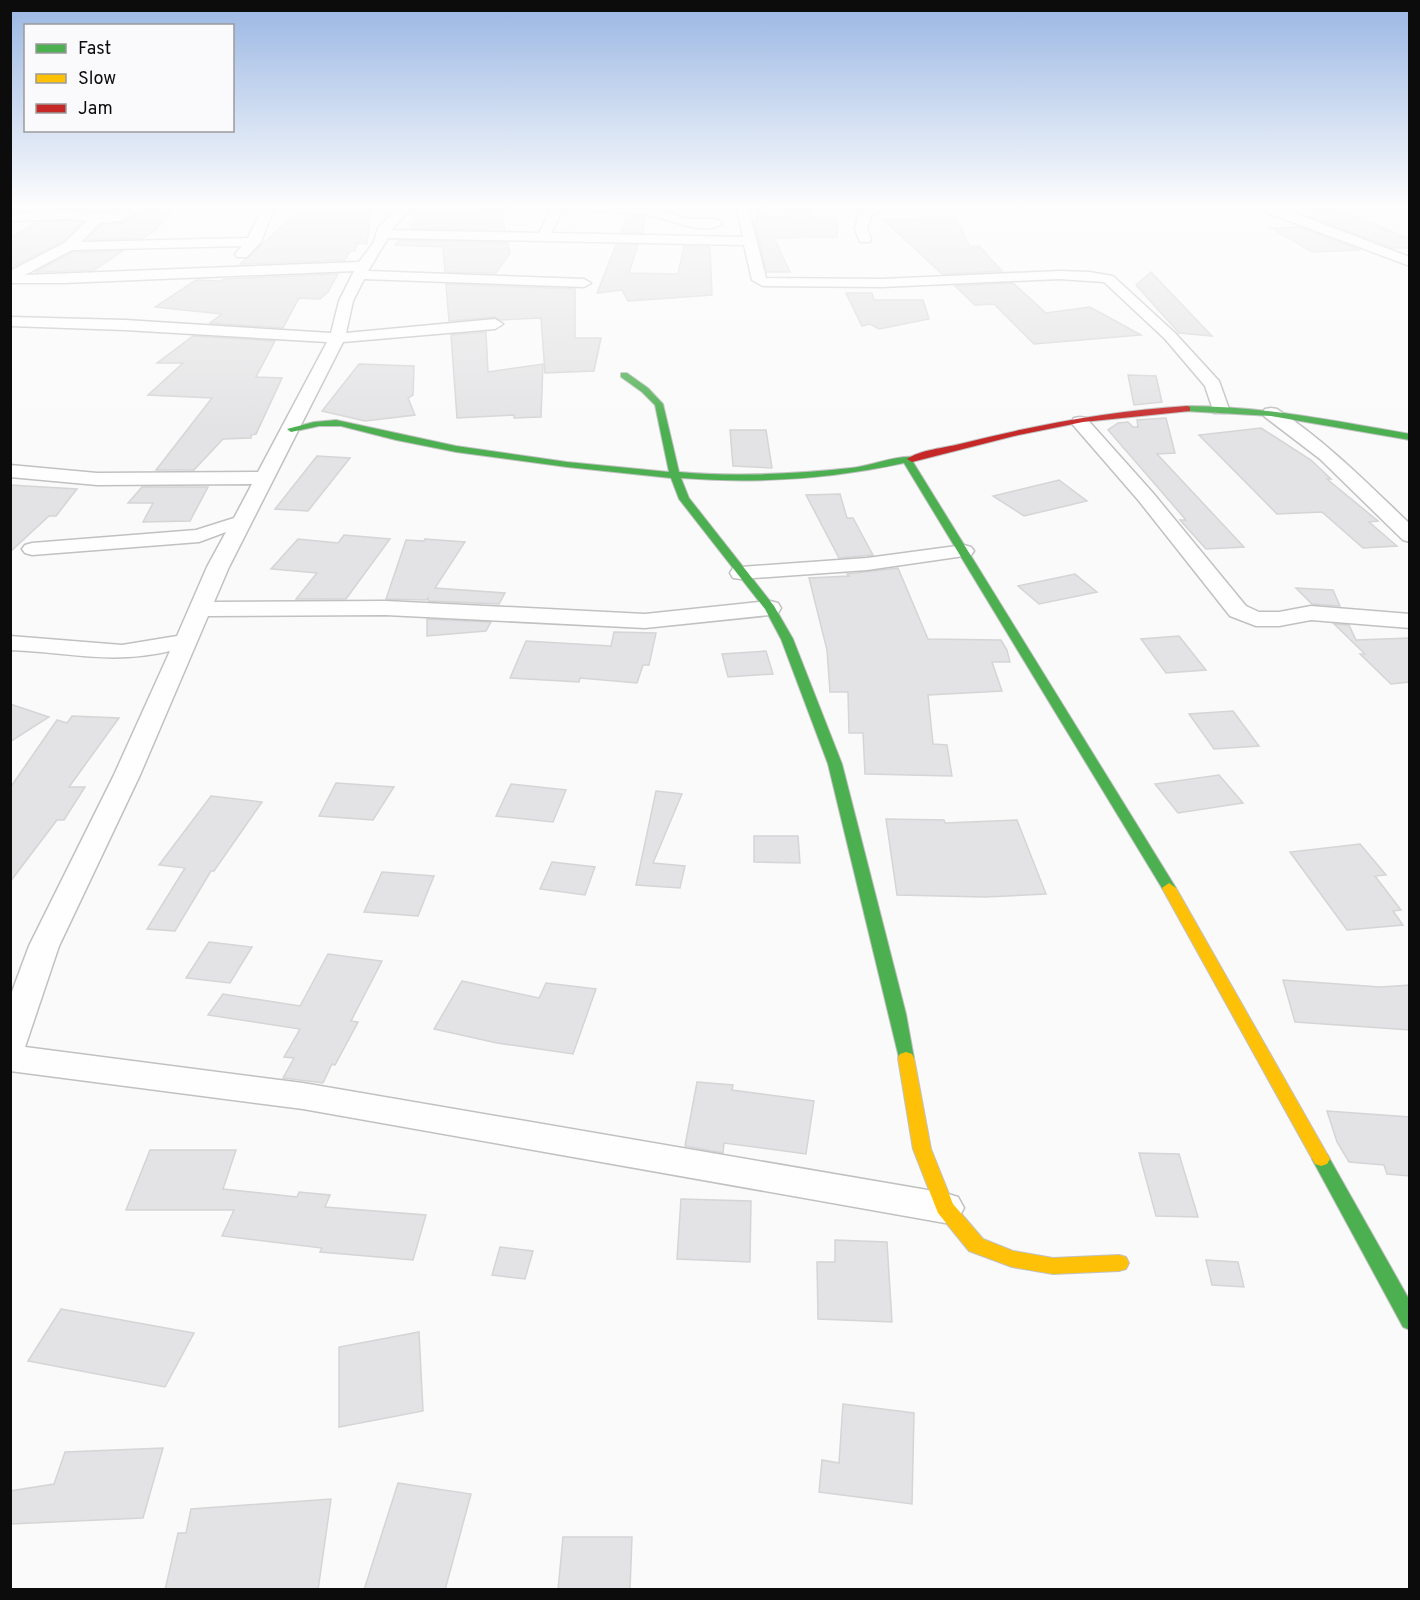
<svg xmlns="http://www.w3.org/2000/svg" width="1420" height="1600" font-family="Overpass,sans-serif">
	<rect width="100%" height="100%" fill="#fafafb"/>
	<g fill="#e3e2e4" stroke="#d5d5d6" stroke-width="1.5">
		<polygon points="65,206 117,206 114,208 120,208 106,211 61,209"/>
		<polygon points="484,206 499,206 505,230 410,228 417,214 476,212"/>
		<polygon points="791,206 813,206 809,217 837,218 837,237 774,238 790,272 767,272 755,224 759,208 763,216 786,217"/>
		<polygon points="1314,206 1331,206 1410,239 1410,248 1394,248 1310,217"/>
		<polygon points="147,208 173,208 156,230 143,238 87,240 101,225 123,223"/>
		<polygon points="371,210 367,244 357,243 355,251 350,251 345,260 240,264 298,212"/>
		<polygon points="628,215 646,217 642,233 621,232"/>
		<polygon points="920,218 956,218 970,247 979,246 1002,271 942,274 884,220 921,220"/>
		<polygon points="70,221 82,223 63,241 10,268 10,238 37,222"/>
		<polygon points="1298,227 1360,250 1312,252 1271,228"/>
		<polygon points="399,240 508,243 510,253 496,273 445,272 443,247 395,245"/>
		<polygon points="616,245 638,245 629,273 678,274 684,246 710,247 712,295 628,301 622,290 597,293"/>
		<polygon points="123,251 94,270 35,272 73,252"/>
		<polygon points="1151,272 1212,336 1179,333 1136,285"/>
		<polygon points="338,274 328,292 320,299 299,298 283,328 210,323 222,314 155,307 196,280 221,281 224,279"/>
		<polygon points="1013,283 1046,313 1090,307 1141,335 1034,344 994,304 975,305 955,286"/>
		<polygon points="446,284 575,289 575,338 601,338 594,371 545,373 541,318 500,320 495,317 449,321"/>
		<polygon points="846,293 872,293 874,300 923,300 929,319 879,329 870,324 862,326"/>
		<polygon points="486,332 488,372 543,364 541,417 514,418 514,415 457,418 451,335"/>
		<polygon points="193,336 275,341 256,377 282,378 256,434 251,435 251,438 223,439 194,470 156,470 212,398 148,395 183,363 157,363"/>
		<polygon points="359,364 414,366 413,395 408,398 415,415 365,421 322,411"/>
		<polygon points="1128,375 1156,376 1162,402 1134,405"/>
		<polygon points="1166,418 1175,453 1157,454 1244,547 1206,549 1180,520 1186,520 1108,430 1118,423 1128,422 1133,427 1138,427 1137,420"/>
		<polygon points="1261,428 1311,460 1331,479 1327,479 1378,521 1369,522 1397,546 1363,548 1322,512 1277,514 1199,435"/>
		<polygon points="730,430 766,430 772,468 733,466"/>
		<polygon points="317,456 350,458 308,511 275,509"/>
		<polygon points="1059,480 1087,501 1024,516 993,496"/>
		<polygon points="10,485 77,489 56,516 49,516 10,552"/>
		<polygon points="142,487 208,487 190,521 143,522 153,503 128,503"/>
		<polygon points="840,494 847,518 853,518 873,555 839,558 806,495"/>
		<polygon points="344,535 390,539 346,599 296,599 317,573 271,569 298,539 338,543"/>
		<polygon points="425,539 465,542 435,588 505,593 499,604 428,601 428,598 426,600 386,599 406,540 424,541"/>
		<polygon points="898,568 928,639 1001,640 1007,650 1010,662 992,662 1002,691 928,695 933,744 947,745 952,776 865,774 863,733 849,733 848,692 830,692 827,650 809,578 849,576 847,574"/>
		<polygon points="1075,574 1097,592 1039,604 1018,586"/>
		<polygon points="1296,588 1333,590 1340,606 1312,604"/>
		<polygon points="427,619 491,622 486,631 427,636"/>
		<polygon points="1334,624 1349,625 1356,640 1410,638 1410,682 1391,684 1360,654 1365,654"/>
		<polygon points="614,632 656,633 649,665 643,665 637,683 580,678 579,682 510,678 526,641 611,646"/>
		<polygon points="1179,636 1206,670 1166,673 1141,639"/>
		<polygon points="766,651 773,674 728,677 722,654"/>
		<polygon points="10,704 49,717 10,742"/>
		<polygon points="1233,711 1259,746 1214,749 1189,714"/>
		<polygon points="72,716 119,718 69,787 85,787 64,820 57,820 10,882 10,788 57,720 67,723"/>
		<polygon points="1219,775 1243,803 1178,813 1155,784"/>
		<polygon points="336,783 394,787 373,820 319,816"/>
		<polygon points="511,784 566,790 553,822 496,816"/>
		<polygon points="656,791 682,794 653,863 685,866 680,888 636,885"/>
		<polygon points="211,796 262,802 214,871 211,871 175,931 147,929 185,868 159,865"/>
		<polygon points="886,819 944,820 945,823 1017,820 1046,894 985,897 897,895"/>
		<polygon points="754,836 798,836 800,863 754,862"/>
		<polygon points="1360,844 1386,875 1375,876 1401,910 1393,911 1403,925 1347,930 1290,852"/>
		<polygon points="552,862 595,867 585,895 540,889"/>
		<polygon points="382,872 434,876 418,916 364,912"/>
		<polygon points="209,942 252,947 230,983 186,978"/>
		<polygon points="328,954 382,961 351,1021 358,1022 335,1065 332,1064 323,1083 283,1078 294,1058 284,1057 300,1029 208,1015 223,994 300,1006"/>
		<polygon points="1283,980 1380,987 1410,985 1410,1030 1295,1022"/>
		<polygon points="462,981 539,998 546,983 596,989 573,1054 497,1043 434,1029"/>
		<polygon points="697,1082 733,1085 732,1090 814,1101 806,1154 724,1143 723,1153 685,1146"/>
		<polygon points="1327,1111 1410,1117 1410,1176 1387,1174 1384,1165 1349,1162 1337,1142"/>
		<polygon points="150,1150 236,1150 223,1189 297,1197 299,1192 330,1195 325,1207 426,1215 413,1260 320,1252 322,1248 222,1236 234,1210 126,1210"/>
		<polygon points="1139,1153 1179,1154 1198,1217 1156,1216"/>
		<polygon points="681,1199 751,1201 750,1262 677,1259"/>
		<polygon points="835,1240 887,1242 892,1322 818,1319 817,1262 835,1262"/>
		<polygon points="500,1247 533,1251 525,1279 492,1275"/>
		<polygon points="1206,1260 1238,1262 1244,1287 1212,1285"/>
		<polygon points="61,1309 194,1333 165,1387 28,1361"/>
		<polygon points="419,1332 423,1411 339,1427 339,1347"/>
		<polygon points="843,1404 914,1413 912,1504 819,1492 822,1460 839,1463"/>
		<polygon points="163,1448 143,1518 10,1524 10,1491 54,1484 65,1452"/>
		<polygon points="398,1483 471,1494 445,1590 364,1590"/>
		<polygon points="331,1499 318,1590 165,1590 178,1533 186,1533 191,1509"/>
		<polygon points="563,1537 632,1537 630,1590 558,1590"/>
	</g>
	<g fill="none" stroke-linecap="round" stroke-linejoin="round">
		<g stroke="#c1c1c2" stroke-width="3">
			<g id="street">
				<path d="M130,206h16l-24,15 -22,2 -19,19 167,-4 15,-32h12l-14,36 -14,15h-10l-2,-3 7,-8 -170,4 -47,25 334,-13 15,-20 4,-14 21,-22h83l-6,4 -68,2 -17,18 148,3 14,-27h12l-14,27 192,4 -7,-31h12l18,72 116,1 177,-8 30,1 24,4 62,57 44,48 10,28 -3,4h-12l-9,-27 -40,-47 -61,-57 -45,-3 -177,8 -119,-1 -11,-6 -8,-35 -356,-7 -20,33 216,8 7,4 -7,4 -220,-8 -11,22 -7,32 149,-14 8,5 -8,5 -152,13 -114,225 -15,35 172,-1 259,13 125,-13 8,2 3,5 -3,5 -8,2 -125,13 -259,-13 -178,1 -68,159 -81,171 -34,101 278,36 642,110 13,4 6,11 -6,11 -13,4 -642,-114 -293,-38v-74l19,-51 85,-171 56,-124c-59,14 -102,1 -160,-1v-14l112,9 55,-9 30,-69 19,-35 -27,10 -167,13 -7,-2 -3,-4 3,-4 7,-2 164,-13 38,-12 18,-34 -155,1 -87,-8v-12l87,8 161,-1 69,-130 -202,-12 -115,-4v-9l115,3 206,13 8,-32 15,-30 -290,12h-54v-12l54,-28 23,-22 -17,-2 -60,2v-8c19,0 38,-2 57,-2 26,0 38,9 63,-5z"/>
				<path d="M581,206l72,2 35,11h28l6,4c-16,15 -54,-5 -73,-8 -20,-3 -41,-3 -62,-5z"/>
				<polygon points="873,206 890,206 871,216 867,229 871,239 870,242 860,242 855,229 859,214"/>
				<polygon points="1264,206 1276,206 1410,257 1410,266 1265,212"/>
				<path d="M1271,408l6,1c50,33 90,74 133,115v18l-7,-2 -83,-81 -55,-42 -3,-4 3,-4z"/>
				<polygon points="1080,417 1086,418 1153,493 1246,606 1259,612 1279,612 1311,606 1410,614 1410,628 1311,620 1279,626 1256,626 1230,616 1139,501 1074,426 1071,422 1074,418"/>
				<polygon points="964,545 971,547 974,551 971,555 867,570 741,579 733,578 730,573 733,568 741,567 867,558"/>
			</g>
		</g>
		<g stroke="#c1c1c2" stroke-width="2">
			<g id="fast">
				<path d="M621,373h6l21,15 15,16 16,68c57,5 115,2 172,-4 20,-2 44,-13 64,-11l2,2 -4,3 263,426 -2,3h-10l-2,-3 -258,-425c-73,16 -148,21 -223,15l8,20 85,108 19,33 49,125 64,250 8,44 -2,4 -6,2 -6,-2 -72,-298 -47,-125 -16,-30 -86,-110 -8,-21 -104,-11 -111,-15 -60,-12 -55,-14h-22l-28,6 -4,-3 27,-7 22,-2 120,26 111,16 102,10 -14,-67 -13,-13 -21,-15z"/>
				<path d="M1187,406c76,0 148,15 223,28v6l-139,-24 -87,-5v-4z"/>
				<polygon points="1321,1152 1327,1154 1410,1301 1410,1330 1403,1327 1312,1159 1315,1154"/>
			</g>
		</g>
		<g stroke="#c1c1c2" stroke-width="2">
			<g id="slow">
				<polygon points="1169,883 1176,888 1327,1154 1330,1159 1327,1164 1321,1166 1315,1164 1162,888"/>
				<polygon points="906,1052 912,1054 914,1058 931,1149 953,1204 983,1239 1013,1251 1053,1258 1119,1255 1126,1257 1129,1263 1126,1269 1119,1271 1053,1274 1012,1267 969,1251 938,1213 913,1149 898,1058 900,1054"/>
			</g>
		</g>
		<g stroke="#c1c1c2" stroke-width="2">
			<path id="jam" d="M1187,406l3,1v4l-107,11 -69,14 -102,26 -5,-3c13,-9 37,-11 53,-15 75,-19 150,-33 227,-38z"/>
		</g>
		<use href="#street" fill="#fefefe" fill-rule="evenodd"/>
		<use href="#fast" fill="#4caf50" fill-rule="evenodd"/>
		<use href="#slow" fill="#ffc107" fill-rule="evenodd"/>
		<use href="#jam" fill="#c62828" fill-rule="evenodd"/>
	</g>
	<linearGradient id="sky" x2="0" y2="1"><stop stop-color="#99b6e3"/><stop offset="0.48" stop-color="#fdfdfd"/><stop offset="1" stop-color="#fdfdfd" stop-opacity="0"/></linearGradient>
	<rect width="1420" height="430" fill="url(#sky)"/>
	<rect width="1420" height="1600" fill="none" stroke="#0c0c0d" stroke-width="24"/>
	<rect x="24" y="24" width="210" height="108" fill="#faf9fc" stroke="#9b9a9c" stroke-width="1.5"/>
	<rect x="36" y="44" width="30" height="9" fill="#4caf50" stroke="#9b9a9c" stroke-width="1.5"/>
	<text x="78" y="54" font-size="18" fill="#0c0c0d">Fast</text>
	<rect x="36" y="74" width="30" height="9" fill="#ffc107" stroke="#9b9a9c" stroke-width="1.5"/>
	<text x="78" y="84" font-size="18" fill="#0c0c0d">Slow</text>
	<rect x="36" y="104" width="30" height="9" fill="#c62828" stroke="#9b9a9c" stroke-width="1.5"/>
	<text x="78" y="114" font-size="18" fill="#0c0c0d">Jam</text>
</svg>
